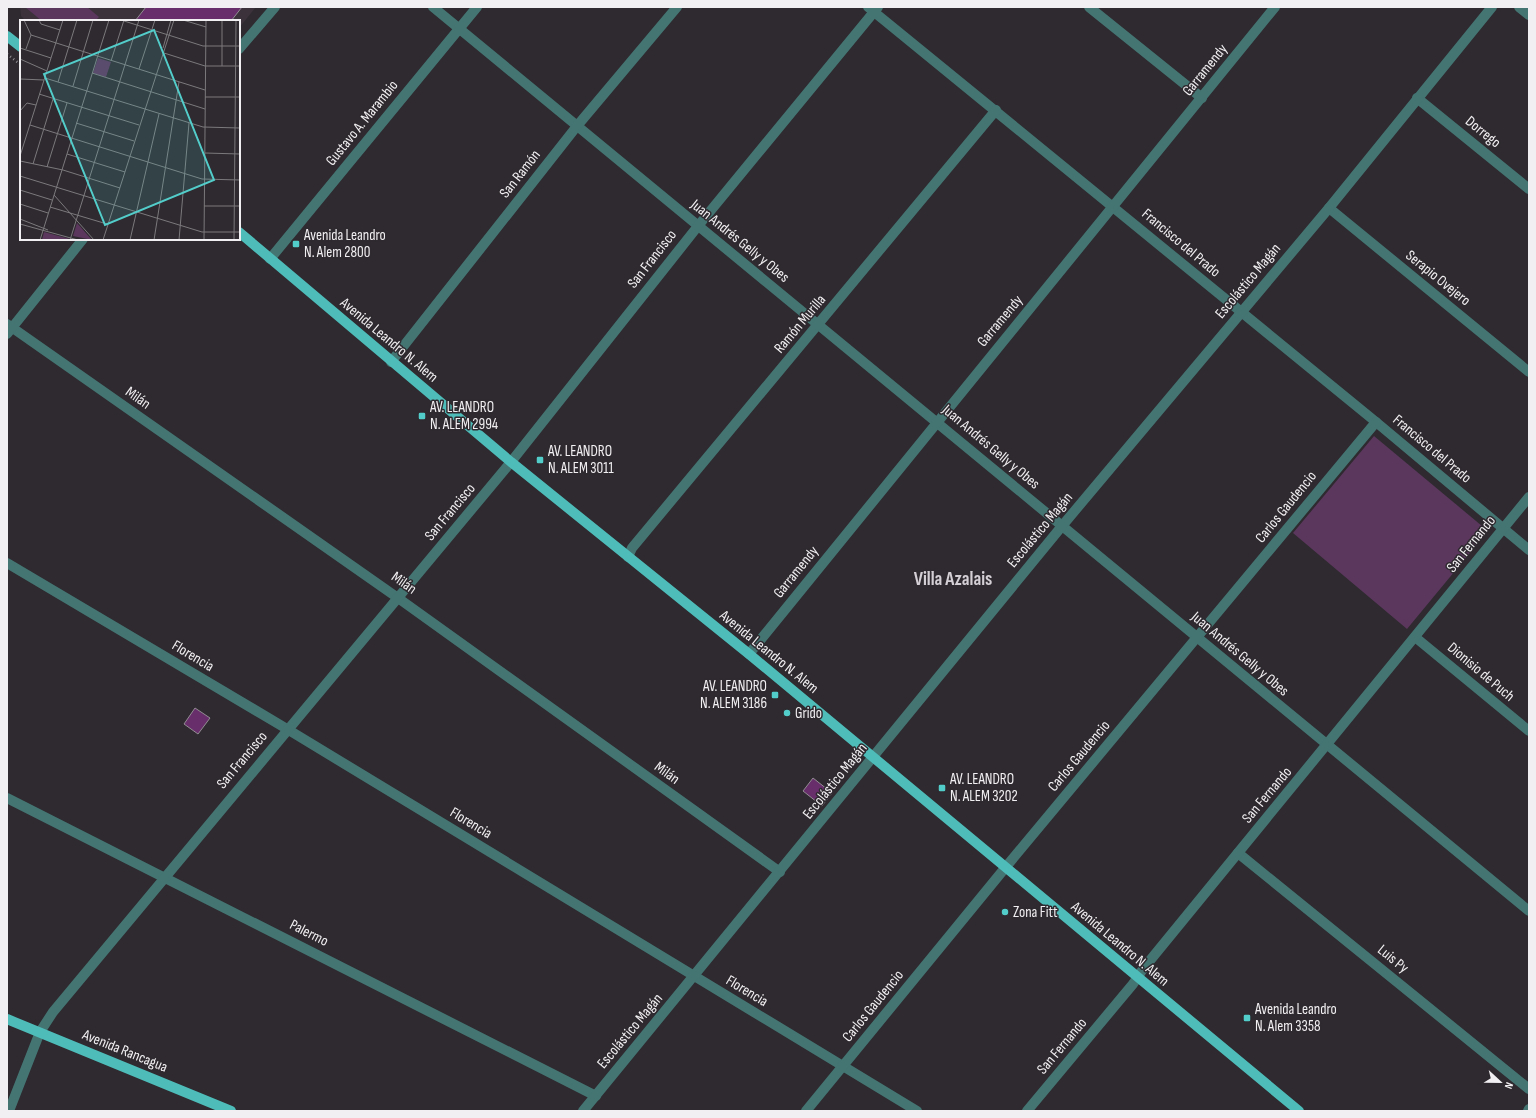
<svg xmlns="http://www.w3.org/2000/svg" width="1536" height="1118" font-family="'Sofia Sans Condensed',sans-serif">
	<rect width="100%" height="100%" fill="#2e2a2f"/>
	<polygon fill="#3b323b" points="20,7 256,7 239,28 239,21 26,21 21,16"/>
	<g fill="#5b365d">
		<polygon points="25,7 87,7 99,17 95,21 42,21"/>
		<polygon points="1374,436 1488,531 1407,629 1293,533"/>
	</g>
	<g fill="#682e6c" stroke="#928c92">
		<polygon points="146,7 242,7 231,21 135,21"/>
		<polygon points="195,708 210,718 198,734 184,724"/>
		<polygon points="813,778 832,793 822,806 803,791"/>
	</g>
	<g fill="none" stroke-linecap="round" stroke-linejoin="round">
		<polyline stroke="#989599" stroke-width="2.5" stroke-dasharray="1 3" stroke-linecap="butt" points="7,54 21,65"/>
		<g stroke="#447573" stroke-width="10">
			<path d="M433,7c366,300 730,603 1096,904"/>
			<polyline points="868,7 1376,422 1529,550"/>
			<polyline points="1089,7 1202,98"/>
			<polyline points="1519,7 1529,15"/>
			<polyline points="239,49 275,7"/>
			<polyline points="1417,98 1529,189"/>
			<polyline points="1329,208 1529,372"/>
			<polyline points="270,259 477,7"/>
			<polyline points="7,324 398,598 780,872"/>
			<polyline points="7,334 83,239"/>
			<polyline points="391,362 577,126 677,7"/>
			<polyline points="628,557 632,548 996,110"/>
			<polyline points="7,563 287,729 917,1111"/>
			<polyline points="1415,637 1529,731"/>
			<polyline points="749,654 1275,7"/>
			<polyline points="7,798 596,1096"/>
			<polyline points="1238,853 1529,1089"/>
			<polyline points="9,1111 40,1032 53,1012 511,462 698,226 878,7"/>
			<polyline points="583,1111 1062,526 1329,208 1492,7"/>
			<polyline points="806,1111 1005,868 1376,422"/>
			<polyline points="1027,1111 1133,984 1143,969 1529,497"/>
			<polyline points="1528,1111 1529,1109"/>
		</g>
		<g stroke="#4ebdba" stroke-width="10">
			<polyline points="7,36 21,47"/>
			<polyline points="239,232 511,462 749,654 1299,1111"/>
			<polyline points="7,1019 231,1111"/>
		</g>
	</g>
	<g fill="#53cdca" stroke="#2e2a2f" stroke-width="1.5">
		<rect x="292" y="240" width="8" height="8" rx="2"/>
		<rect x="418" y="412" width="8" height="8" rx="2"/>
		<rect x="536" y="456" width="8" height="8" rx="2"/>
		<rect x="771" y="691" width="8" height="8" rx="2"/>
		<circle cx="787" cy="713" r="4"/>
		<rect x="938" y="784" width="8" height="8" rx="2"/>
		<circle cx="1005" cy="912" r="4"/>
		<rect x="1243" y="1014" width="8" height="8" rx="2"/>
	</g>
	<g text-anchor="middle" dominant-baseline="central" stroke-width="3" stroke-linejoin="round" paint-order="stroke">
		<g font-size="15" fill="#f2eff2" stroke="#2e2a2f">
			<text transform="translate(1205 70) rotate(-51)">Garramendy</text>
			<text transform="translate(362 123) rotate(-51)">Gustavo A. Marambio</text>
			<text transform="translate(1483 132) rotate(39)">Dorrego</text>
			<text transform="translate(520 174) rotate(-52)">San Ramón</text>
			<text transform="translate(740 241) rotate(39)">Juan Andrés Gelly y Obes</text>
			<text transform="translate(1181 243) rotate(40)">Francisco del Prado</text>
			<text transform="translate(652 259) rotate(-52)">San Francisco</text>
			<text transform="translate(1438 278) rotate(39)">Serapio Ovejero</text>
			<text transform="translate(1248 281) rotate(-50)">Escolástico Magán</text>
			<text transform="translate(1000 321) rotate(-50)">Garramendy</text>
			<text transform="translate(800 324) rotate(-50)">Ramón Murilla</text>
			<text transform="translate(389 340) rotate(40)">Avenida Leandro N. Alem</text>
			<text transform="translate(138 398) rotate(35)">Milán</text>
			<text transform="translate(991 447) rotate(40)">Juan Andrés Gelly y Obes</text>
			<text transform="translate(1432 449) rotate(40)">Francisco del Prado</text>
			<text transform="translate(1286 507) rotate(-51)">Carlos Gaudencio</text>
			<text transform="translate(450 512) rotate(-50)">San Francisco</text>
			<text transform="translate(1040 530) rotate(-50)">Escolástico Magán</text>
			<text transform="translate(1471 544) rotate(-51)">San Fernando</text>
			<text transform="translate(796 572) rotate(-51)">Garramendy</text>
			<text transform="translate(404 583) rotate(35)">Milán</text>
			<text transform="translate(769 652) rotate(39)">Avenida Leandro N. Alem</text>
			<text transform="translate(1240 654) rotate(40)">Juan Andrés Gelly y Obes</text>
			<text transform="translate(193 656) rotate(31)">Florencia</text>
			<text transform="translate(1481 672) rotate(40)">Dionisio de Puch</text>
			<text transform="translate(1079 756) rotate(-50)">Carlos Gaudencio</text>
			<text transform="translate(242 760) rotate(-50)">San Francisco</text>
			<text transform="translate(667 773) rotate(36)">Milán</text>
			<text transform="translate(835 781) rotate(-51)">Escolástico Magán</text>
			<text transform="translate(1267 795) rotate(-50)">San Fernando</text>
			<text transform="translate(471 823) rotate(31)">Florencia</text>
			<text transform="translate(309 933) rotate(27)">Palermo</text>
			<text transform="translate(1120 944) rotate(40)">Avenida Leandro N. Alem</text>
			<text transform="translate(1393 959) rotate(39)">Luis Py</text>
			<text transform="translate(747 991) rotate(31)">Florencia</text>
			<text transform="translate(873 1006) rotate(-51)">Carlos Gaudencio</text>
			<text transform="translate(630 1031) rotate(-50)">Escolástico Magán</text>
			<text transform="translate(1062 1046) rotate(-50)">San Fernando</text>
			<text transform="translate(125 1051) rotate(22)">Avenida Rancagua</text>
		</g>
		<g font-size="15" fill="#f2eff2" stroke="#2e2a2f" text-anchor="start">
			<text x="304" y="235">Avenida Leandro<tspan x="304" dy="17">N. Alem 2800</tspan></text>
			<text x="430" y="407">AV. LEANDRO<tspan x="430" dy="17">N. ALEM 2994</tspan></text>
			<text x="548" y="451">AV. LEANDRO<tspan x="548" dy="17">N. ALEM 3011</tspan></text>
			<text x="767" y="686" text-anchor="end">AV. LEANDRO<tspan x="767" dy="17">N. ALEM 3186</tspan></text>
			<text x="795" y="713">Grido</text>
			<text x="950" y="779">AV. LEANDRO<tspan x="950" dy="17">N. ALEM 3202</tspan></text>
			<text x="1013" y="912">Zona Fitt</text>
			<text x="1255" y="1009">Avenida Leandro<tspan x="1255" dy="17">N. Alem 3358</tspan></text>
		</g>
		<g font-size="19" font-weight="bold" fill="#d4cfd4" stroke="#2e2a2f">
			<text x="953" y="579">Villa Azalais</text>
		</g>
	</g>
	<g transform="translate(20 20)">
		<rect width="220" height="220" fill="#2e2a2f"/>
		<path d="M78,38l13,4 -5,15 -13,-4zM57,203l15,17 -19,-4zM24,212l26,7 -28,1z" fill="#5b365d"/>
		<path fill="none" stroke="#7c797d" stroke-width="1" d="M4,0l7,15 -5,14M19,0l2,4 19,6M101,0l82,26h37M163,0l23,7M11,15l174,55M0,28l31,10M143,28l8,-28M144,33l41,13h35M0,39l27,12M91,41l13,-41M202,46v-46M119,49l16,-49M72,53l113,36M25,58l158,49 37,1M0,59l24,1M38,62l19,-62M53,66l20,-66M19,74l100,31M185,77h35M0,91l7,-8 9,2M56,103l58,18M10,105l172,54 38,1M185,133l35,1M47,134l58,18M0,136l43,-136M0,141l43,9 57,18M13,144l20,-65M27,147l20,-64M0,156l182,56h38M0,170l32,10M34,175l40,45M0,184l28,9M184,186h36M30,187l57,17M0,199l28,11M0,204l58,16M20,220l69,-220M50,220l69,-220M83,220l71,-220M110,220l29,-126M134,220l25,-158M159,220l10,-117M184,220l2,-220M214,220l2,-220"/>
		<path fill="#53cdca" fill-opacity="0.15" stroke="#53cdca" stroke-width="2" d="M134,10l60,150 -109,45 -61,-151z"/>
		<rect width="220" height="220" fill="none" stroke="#f2eff2" stroke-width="2"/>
	</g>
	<rect width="1536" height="1118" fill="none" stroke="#f2eff2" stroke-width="16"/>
	<g transform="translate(1500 1082) rotate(112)" stroke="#2e2a2f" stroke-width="3" paint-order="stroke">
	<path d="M0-3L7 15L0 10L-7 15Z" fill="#f2eff2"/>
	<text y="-6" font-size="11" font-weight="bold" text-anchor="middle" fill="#f2eff2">N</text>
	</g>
</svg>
